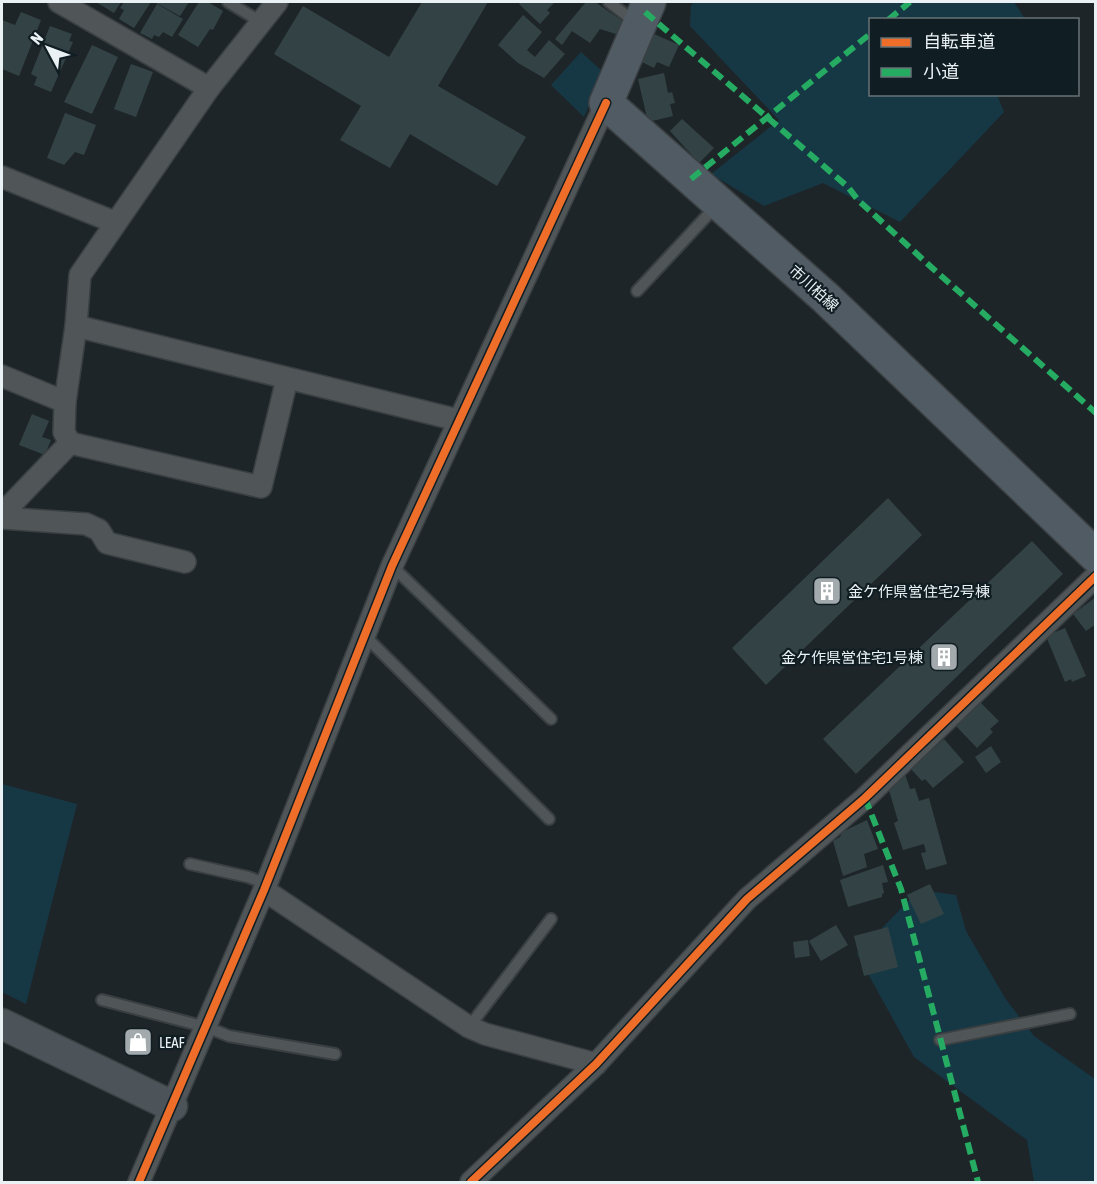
<svg xmlns="http://www.w3.org/2000/svg" width="1097" height="1184" font-family="'Asap Condensed','Noto Sans JP',sans-serif">
	<rect width="100%" height="100%" fill="#1e2529"/>
	<g fill="#163845">
		<polygon points="695,2 1014,2 1025,19 870,20 870,94 997,95 1004,112 900,222 823,183 764,206 711,174 779,120 690,26 691,5"/>
		<polygon points="581,52 603,72 584,117 551,85"/>
		<polygon points="2,784 77,804 26,1004 2,992"/>
		<polygon points="919,890 956,895 966,931 1005,998 1034,1036 1095,1079 1095,1182 1034,1182 1027,1140 914,1057 857,954"/>
	</g>
	<g fill="#334345">
		<polygon points="96,2 121,2 114,13"/>
		<polygon points="124,2 151,2 134,28 119,19 124,10 120,8"/>
		<polygon points="154,2 189,2 180,16"/>
		<polygon points="199,2 208,2 223,11 213,30 210,29 198,47 178,35"/>
		<polygon points="422,2 488,2 438,86 526,137 497,186 410,134 390,168 340,140 361,106 274,54 303,6 389,57"/>
		<polygon points="521,2 555,2 547,10 550,13 540,24 519,4"/>
		<polygon points="586,2 595,2 624,22 619,35 600,29 590,43 572,31 562,45 555,39"/>
		<polygon points="157,4 183,19 172,37 163,32 159,37 154,35 152,39 140,33"/>
		<polygon points="21,12 41,20 19,76 2,69 2,20 15,25"/>
		<polygon points="523,15 542,32 527,50 535,57 549,40 565,54 544,78 518,63 498,45"/>
		<polygon points="50,26 72,34 69,41 73,42 51,92 34,85 37,77 31,74"/>
		<polygon points="654,34 679,45 669,67 657,62 654,68 642,62"/>
		<polygon points="92,45 118,57 92,114 64,102"/>
		<polygon points="131,64 153,72 136,117 114,109"/>
		<polygon points="664,73 668,93 672,92 675,103 670,104 673,116 648,122 638,79"/>
		<polygon points="65,113 96,125 84,155 75,152 64,165 47,158"/>
		<polygon points="682,119 714,148 699,163 670,131"/>
		<polygon points="32,414 49,421 42,437 51,440 45,455 19,445"/>
		<polygon points="888,498 922,535 766,685 732,648"/>
		<polygon points="1032,541 1063,574 856,774 823,739"/>
		<polygon points="1096,597 1096,624 1086,631 1073,614"/>
		<polygon points="1065,628 1086,676 1072,682 1071,679 1065,682 1046,636"/>
		<polygon points="980,702 999,721 990,729 993,732 977,748 956,726"/>
		<polygon points="944,739 964,762 933,788 925,779 922,781 911,769"/>
		<polygon points="991,746 1001,762 986,773 975,757"/>
		<polygon points="905,774 910,789 915,788 919,801 929,798 947,864 926,870 921,853 926,852 924,844 903,850 894,823 898,821 889,790"/>
		<polygon points="867,820 878,849 864,854 867,867 843,876 833,841 840,837 842,832"/>
		<polygon points="883,865 888,882 882,883 884,893 882,894 882,897 848,907 840,880"/>
		<polygon points="930,884 944,914 921,924 907,895"/>
		<polygon points="836,925 848,945 821,961 809,941"/>
		<polygon points="888,927 898,967 864,976 854,936"/>
		<polygon points="808,940 810,956 795,958 793,942"/>
	</g>
	<g fill="none" stroke-linecap="round" stroke-linejoin="round">
		<g stroke="#3a3f42" stroke-width="14">
			<g id="lane">
				<polyline points="228,2 261,22"/>
				<polyline points="609,2 635,22"/>
				<polyline points="637,291 717,205"/>
				<polyline points="392,566 551,719"/>
				<polyline points="365,636 549,819"/>
				<polyline points="190,864 248,877 267,884"/>
				<polyline points="102,1000 206,1027 229,1036 335,1054"/>
				<polyline points="469,1027 551,919"/>
				<polyline points="940,1040 1070,1014"/>
			</g>
		</g>
		<g stroke="#3a3f42" stroke-width="24">
			<g id="street">
				<polyline points="59,2 209,88"/>
				<polyline points="2,177 114,222"/>
				<polyline points="76,326 458,420"/>
				<polyline points="2,376 65,402"/>
				<polyline points="70,443 261,487 287,379"/>
				<polyline points="2,514 70,443 64,432 65,402 76,326 80,275 209,88 277,2"/>
				<polyline points="2,518 86,524 99,530 107,543 185,562"/>
				<polyline points="264,890 469,1027 485,1034 596,1064"/>
				<polyline points="139,1182 264,890 392,566 606,103"/>
				<polyline points="471,1182 596,1064 747,899 865,798 1096,576"/>
			</g>
		</g>
		<g stroke="#3a3f42" stroke-width="33">
			<polyline id="secondary" points="2,1024 172,1106"/>
		</g>
		<g stroke="#3a3f42" stroke-width="36">
			<polyline id="primary" points="649,2 606,103 826,298 1096,556"/>
		</g>
		<use href="#lane" stroke="#505658" stroke-width="10"/>
		<use href="#street" stroke="#505658" stroke-width="21"/>
		<use href="#secondary" stroke="#4d5459" stroke-width="30"/>
		<use href="#primary" stroke="#515b63" stroke-width="33"/>
		<g stroke="#26ab63" stroke-width="6" stroke-dasharray="12 6" stroke-linecap="butt">
			<polyline points="645,12 848,187 858,200 930,266 1096,413"/>
			<polyline points="888,20 910,2"/>
			<polyline points="691,179 870,34"/>
			<polyline points="865,798 901,889 978,1182"/>
		</g>
		<g stroke="#101d23" stroke-width="11">
			<g id="cycleway">
				<polyline points="139,1182 264,890 392,566 606,103"/>
				<polyline points="471,1182 596,1064 747,899 865,798 1096,576"/>
			</g>
		</g>
		<use href="#cycleway" stroke="#ee6e29" stroke-width="8"/>
	</g>
	<defs>
		<g id="building-square" transform="scale(1.5)"><rect x="-9" y="-9" width="18" height="18" rx="4" fill="#a2aaae" stroke="#101d23"/><path d="M-4-6H4V6H1V3H-1V6H-4ZM-2.5-4.3h1.7v1.8h-1.7ZM.8-4.3h1.7v1.8H.8ZM-2.5-1h1.7V.8h-1.7ZM.8-1h1.7V.8H.8Z" fill="#fff"/></g>
		<g id="shop-square" transform="scale(1.5)"><rect x="-9" y="-9" width="18" height="18" rx="4" fill="#a2aaae" stroke="#101d23"/><path d="M-5-2.5h2.3a2.7 3.5 0 0 1 5.4 0H5L5.5 6h-11ZM-1.5-2.5h3a1.5 2.3 0 0 0-3 0Z" fill="#fff"/></g>
	</defs>
	<g fill-rule="evenodd">
		<use href="#building-square" x="827" y="591"/>
		<use href="#building-square" x="944" y="657"/>
		<use href="#shop-square" x="138" y="1042"/>
	</g>
	<g text-anchor="middle" dominant-baseline="central" stroke-width="4.5" stroke-linejoin="round" paint-order="stroke">
		<g font-size="15" fill="#e9f1f5" stroke="#101d23">
			<text transform="translate(814 288) rotate(42)">市川柏線</text>
		</g>
		<g font-size="15" fill="#e9f1f5" stroke="#101d23" text-anchor="start">
			<text x="848" y="591">金ケ作県営住宅2号棟</text>
			<text x="923" y="657" text-anchor="end">金ケ作県営住宅1号棟</text>
			<text x="159" y="1042">LEAF</text>
		</g>
	</g>
	<rect width="1097" height="1184" fill="none" stroke="#e9f1f5" stroke-width="6"/>
	<rect x="869" y="18" width="210" height="78" fill="#101d23" stroke="#677277" stroke-width="1.5"/>
	<rect x="881" y="38" width="30" height="9" fill="#ee6e29" stroke="#677277" stroke-width="1.5"/>
	<text x="923" y="48" font-size="18" fill="#e9f1f5">自転車道</text>
	<rect x="881" y="68" width="30" height="9" fill="#26ab63" stroke="#677277" stroke-width="1.5"/>
	<text x="923" y="78" font-size="18" fill="#e9f1f5">小道</text>
	<g transform="translate(48 48) rotate(311)" stroke="#101d23" stroke-width="4.5" paint-order="stroke">
	<path d="M0-4.5L10 22L0 15L-10 22Z" fill="#e9f1f5"/>
	<text y="-9" font-size="16" font-weight="bold" text-anchor="middle" fill="#e9f1f5">N</text>
	</g>
</svg>
